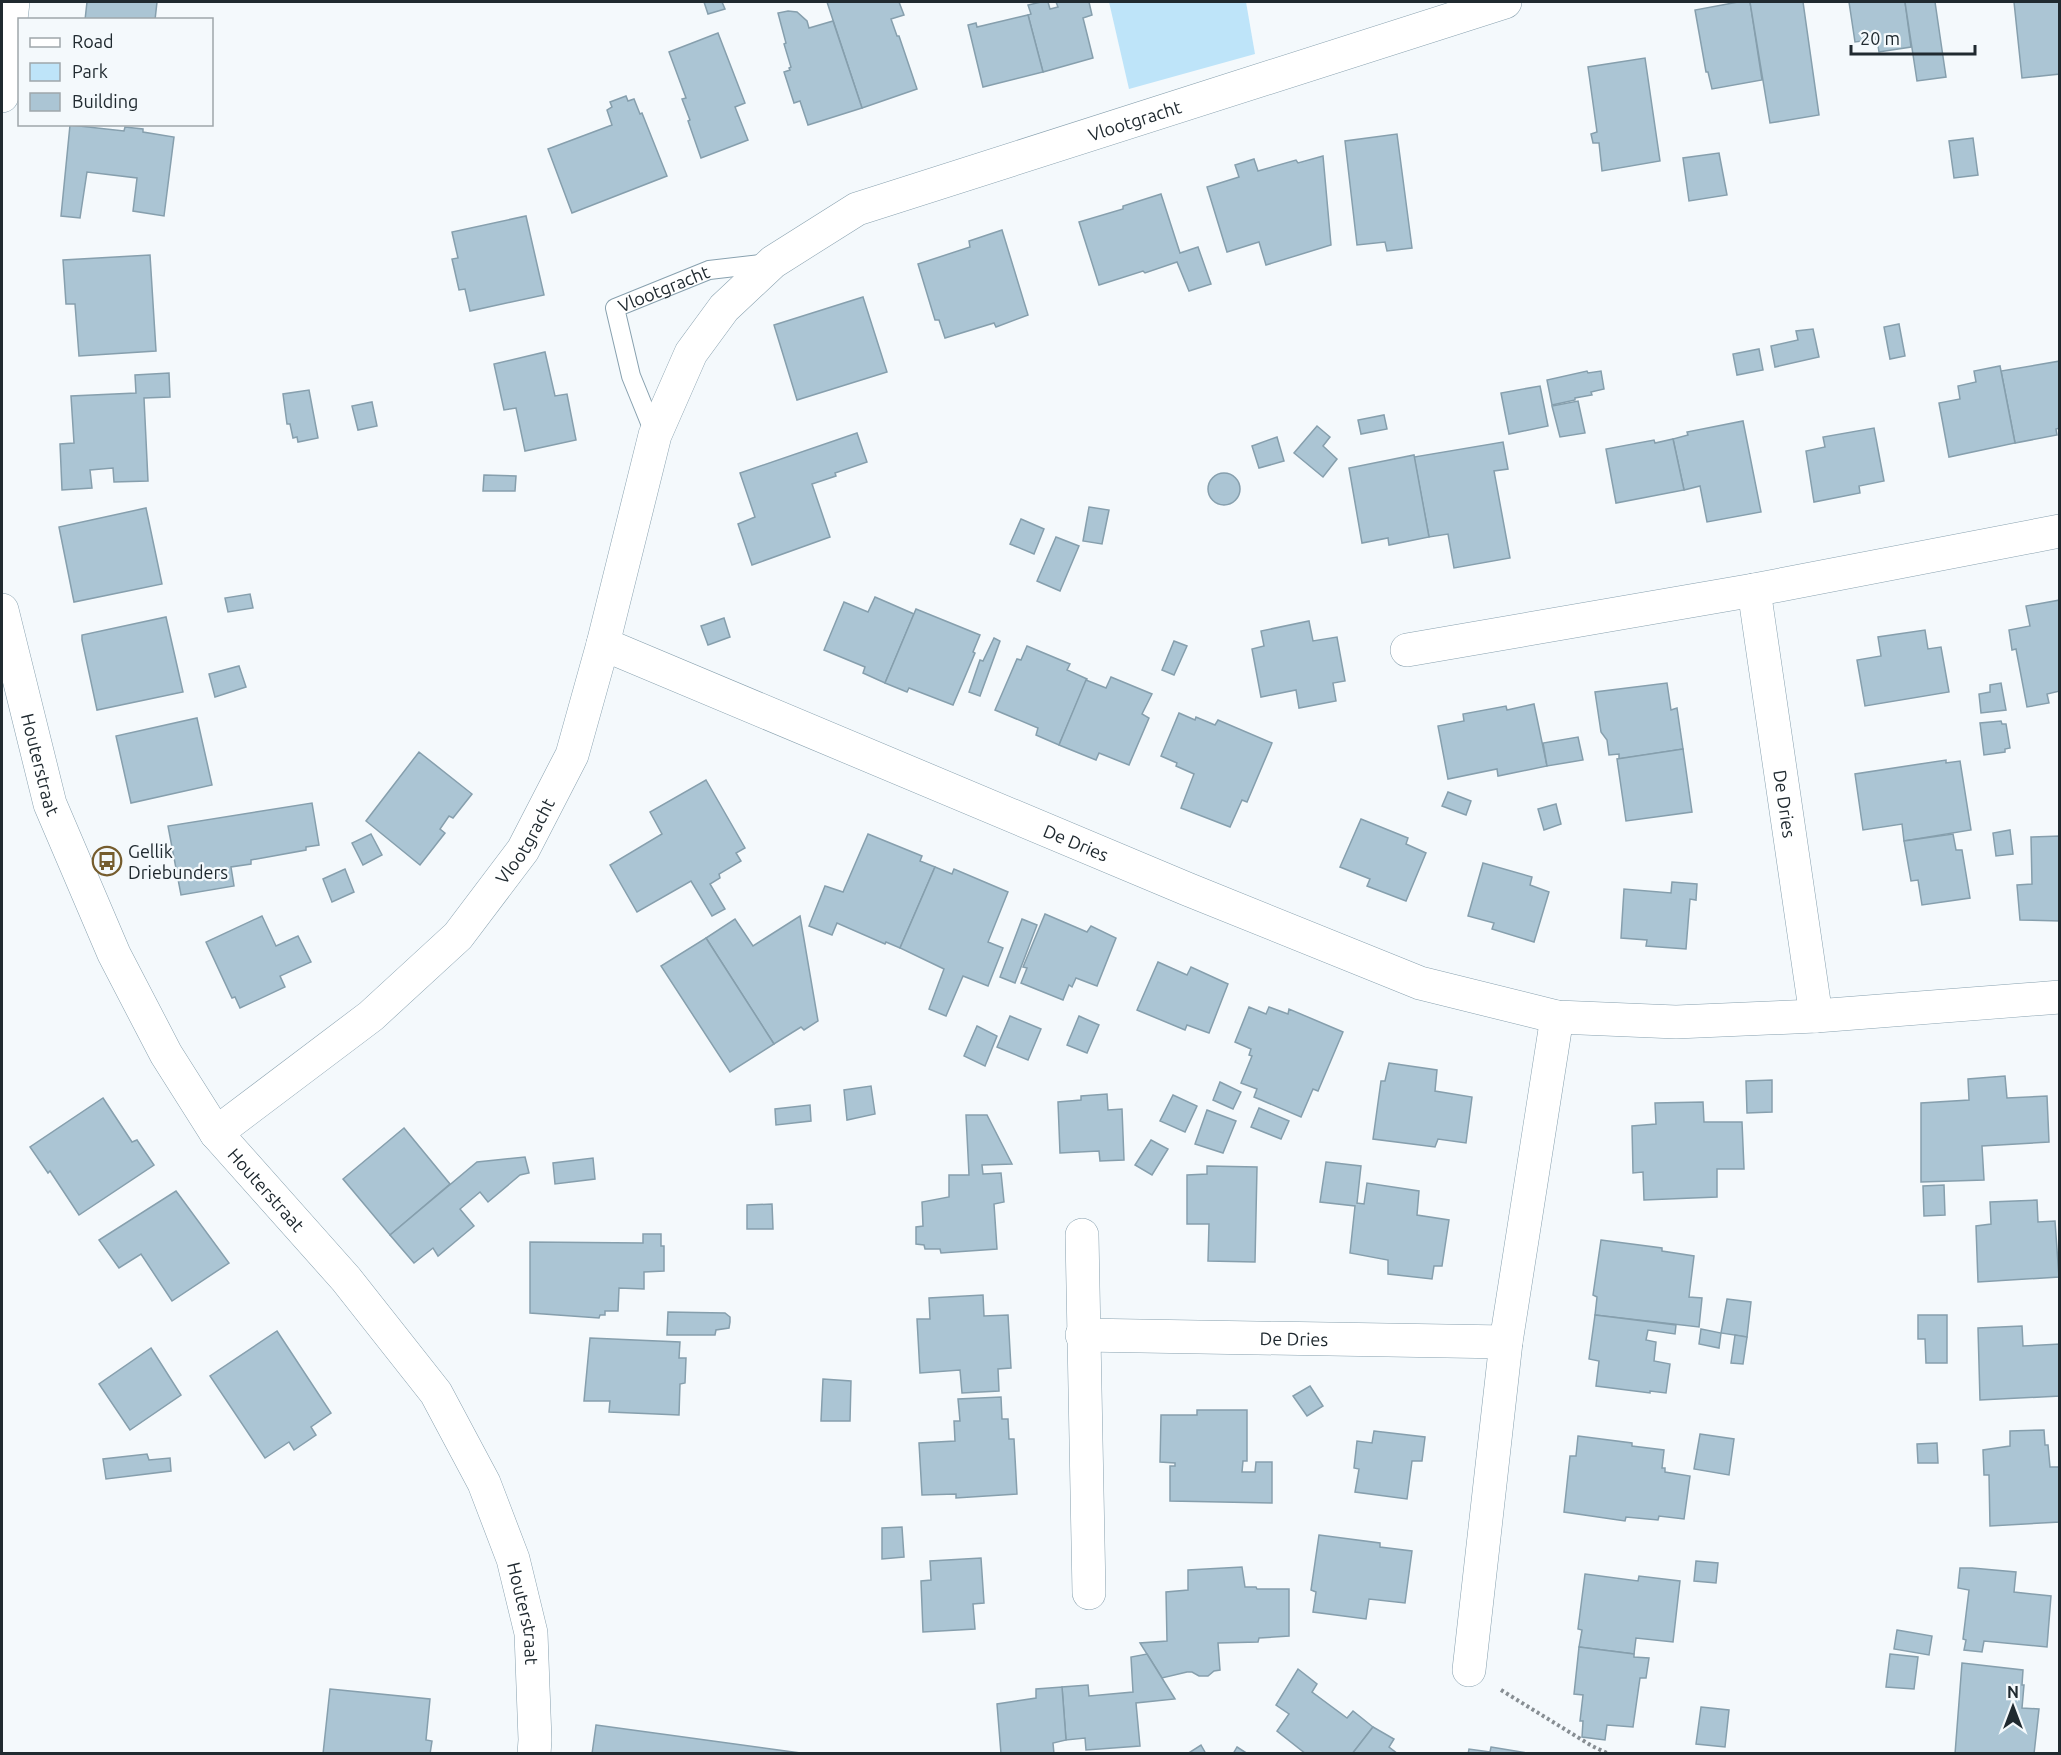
<svg xmlns="http://www.w3.org/2000/svg" width="2061" height="1755" font-family="Ubuntu,sans-serif">
	<rect width="100%" height="100%" fill="#f4f9fc"/>
	<polygon fill="#bee4f9" points="1109,2 1246,2 1255,54 1129,89"/>
	<g fill="#abc5d4" stroke="#869fad" stroke-width="1.5">
		<polygon points="87,2 157,2 155,20 85,20"/>
		<polygon points="704,2 722,2 725,9 708,14"/>
		<polygon points="827,2 899,2 904,15 891,19 897,36 899,36 917,89 862,108"/>
		<polygon points="1041,2 1048,2 1050,9 1058,7 1056,2 1089,2 1092,15 1083,18 1093,58 1043,72 1028,15 1031,14 1028,5"/>
		<polygon points="1738,2 1750,2 1762,80 1712,89 1708,72 1706,72 1695,10"/>
		<polygon points="1750,2 1803,2 1819,115 1770,123"/>
		<polygon points="1849,2 1905,2 1911,47 1879,52 1877,39 1855,42"/>
		<polygon points="1905,2 1935,2 1946,77 1917,81"/>
		<polygon points="2014,2 2060,2 2060,74 2022,78"/>
		<polygon points="788,11 797,12 807,21 809,28 833,21 862,108 808,125 800,101 794,103 784,72 790,70 789,68 791,67 784,44 786,43 778,13"/>
		<polygon points="1028,15 1043,72 983,87 968,25 976,23 977,27"/>
		<polygon points="718,33 745,103 735,107 748,140 701,158 688,121 690,120 682,99 686,98 669,52"/>
		<polygon points="1645,58 1660,161 1602,171 1599,143 1593,143 1591,134 1597,132 1588,67"/>
		<polygon points="626,96 628,101 634,99 640,114 642,113 667,176 572,213 548,149 612,125 607,110 612,107 610,102"/>
		<polygon points="70,125 124,131 125,127 143,129 143,132 174,137 164,216 133,211 137,178 87,172 80,218 61,216"/>
		<polygon points="1397,134 1412,248 1387,251 1385,242 1357,245 1345,141"/>
		<polygon points="1973,138 1978,175 1954,178 1949,141"/>
		<polygon points="1719,153 1727,195 1689,201 1683,158"/>
		<polygon points="1323,156 1331,245 1266,265 1259,242 1227,252 1207,187 1239,177 1235,165 1254,159 1258,171 1296,160 1298,163"/>
		<polygon points="1161,194 1180,253 1198,247 1211,284 1189,291 1177,262 1145,273 1143,271 1099,285 1079,222 1123,209 1123,206"/>
		<polygon points="526,216 544,295 470,311 465,289 459,290 452,259 458,258 452,232"/>
		<polygon points="1002,230 1028,315 996,327 994,323 945,338 939,320 935,320 918,264 970,247 969,241"/>
		<polygon points="150,255 156,351 79,356 75,304 66,304 63,260"/>
		<polygon points="863,297 887,372 797,400 774,325"/>
		<polygon points="1899,324 1905,356 1890,359 1884,327"/>
		<polygon points="1813,329 1819,357 1775,367 1771,346 1798,340 1796,331"/>
		<polygon points="1759,349 1763,370 1737,375 1733,354"/>
		<polygon points="545,352 555,396 567,394 576,440 525,451 516,408 504,410 494,364"/>
		<polygon points="2060,361 2060,428 2056,429 2057,435 2015,443 2001,371"/>
		<polygon points="2000,366 2015,443 1949,457 1939,403 1960,399 1958,386 1976,382 1974,371"/>
		<polygon points="1587,371 1588,373 1601,371 1604,389 1591,392 1592,395 1575,398 1575,400 1552,405 1547,380"/>
		<polygon points="169,373 170,397 144,398 148,481 114,482 113,468 90,470 92,488 62,490 60,444 74,443 71,396 136,393 135,375"/>
		<polygon points="1540,386 1548,426 1509,434 1501,393"/>
		<polygon points="309,390 318,438 298,442 297,437 293,438 290,424 287,424 283,394"/>
		<polygon points="1578,401 1585,433 1560,437 1552,406"/>
		<polygon points="372,402 377,426 358,430 352,406"/>
		<polygon points="1384,415 1387,429 1361,434 1358,420"/>
		<polygon points="1743,421 1761,512 1707,522 1700,486 1684,490 1673,439 1688,435 1687,432"/>
		<polygon points="1317,426 1330,437 1323,446 1337,459 1323,477 1294,453"/>
		<polygon points="1874,428 1884,481 1859,486 1860,493 1814,502 1806,451 1825,447 1823,437"/>
		<polygon points="857,433 867,462 835,473 836,476 812,484 830,537 752,565 738,524 755,517 740,473"/>
		<polygon points="1277,437 1284,461 1259,468 1252,446"/>
		<polygon points="1673,439 1684,490 1616,503 1606,449 1654,440 1655,443"/>
		<polygon points="1503,442 1508,469 1494,471 1510,558 1454,568 1448,534 1429,537 1414,457"/>
		<polygon points="1414,455 1429,537 1389,545 1388,538 1362,543 1349,468"/>
		<circle cx="1224" cy="489" r="16"/>
		<polygon points="484,475 516,476 515,491 483,491"/>
		<polygon points="1089,507 1109,510 1102,544 1083,541"/>
		<polygon points="146,508 162,584 74,602 59,527"/>
		<polygon points="1021,519 1044,529 1034,554 1010,544"/>
		<polygon points="1056,537 1079,546 1060,591 1037,581"/>
		<polygon points="250,594 253,608 228,612 225,598"/>
		<polygon points="875,597 914,614 885,683 863,673 865,667 824,650 844,602 868,612"/>
		<polygon points="2060,600 2060,691 2047,694 2049,703 2027,707 2016,649 2012,650 2009,630 2030,626 2026,606"/>
		<polygon points="916,609 980,635 973,652 975,653 953,705 909,688 907,692 885,683"/>
		<polygon points="166,617 183,692 97,710 82,640 82,635"/>
		<polygon points="724,618 730,637 708,645 701,626"/>
		<polygon points="1309,621 1313,641 1337,637 1345,681 1333,683 1336,701 1299,708 1296,690 1261,697 1252,649 1264,646 1261,631"/>
		<polygon points="1925,630 1928,649 1941,647 1949,692 1865,706 1857,660 1881,656 1878,637"/>
		<polygon points="994,638 1000,641 980,696 969,692 980,660 983,661"/>
		<polygon points="1174,641 1187,646 1174,675 1162,670"/>
		<polygon points="1027,646 1070,664 1067,670 1087,679 1059,745 1036,735 1038,728 995,710 1017,659 1021,660"/>
		<polygon points="239,666 246,687 215,697 209,674"/>
		<polygon points="1111,677 1152,694 1142,714 1149,718 1129,765 1099,753 1096,760 1059,745 1086,680 1106,688"/>
		<polygon points="1667,683 1671,710 1677,708 1683,749 1619,759 1619,754 1609,755 1607,740 1601,732 1595,692"/>
		<polygon points="2001,683 2006,710 1981,713 1979,694 1990,692 1990,685"/>
		<polygon points="1534,704 1547,766 1498,776 1497,769 1448,779 1438,726 1464,721 1463,714 1506,706 1507,710"/>
		<polygon points="1179,713 1195,720 1196,717 1215,725 1218,720 1272,743 1247,802 1242,800 1230,827 1181,808 1194,774 1176,766 1177,763 1161,756"/>
		<polygon points="197,718 212,785 131,803 116,736"/>
		<polygon points="2001,721 2002,724 2006,724 2010,748 2005,749 2005,752 1984,755 1980,723"/>
		<polygon points="1578,737 1583,760 1547,766 1543,743"/>
		<polygon points="1683,749 1692,812 1626,821 1617,759"/>
		<polygon points="419,752 472,794 453,818 449,816 440,829 445,833 420,865 366,821"/>
		<polygon points="1946,760 1946,763 1960,761 1971,830 1904,841 1902,824 1863,830 1855,774"/>
		<polygon points="706,780 745,848 736,853 741,861 719,874 720,878 710,884 725,909 712,916 691,881 637,912 610,865 662,834 650,812"/>
		<polygon points="1448,792 1471,801 1466,815 1442,806"/>
		<polygon points="312,803 319,845 306,847 306,850 251,860 251,864 231,867 234,886 181,895 168,826"/>
		<polygon points="1556,804 1561,824 1544,830 1538,809"/>
		<polygon points="1361,819 1408,838 1406,844 1426,853 1406,901 1367,886 1370,879 1340,867"/>
		<polygon points="2010,830 2013,854 1996,856 1993,833"/>
		<polygon points="371,834 382,855 363,865 352,843"/>
		<polygon points="868,834 922,856 920,861 935,867 900,948 886,942 885,944 837,923 832,935 809,926 825,886 843,892"/>
		<polygon points="1953,834 1956,850 1962,850 1970,898 1922,905 1918,880 1911,881 1904,841"/>
		<polygon points="2060,836 2060,921 2020,920 2017,885 2032,884 2031,837"/>
		<polygon points="1483,863 1532,877 1530,885 1549,892 1534,942 1492,929 1494,923 1468,916"/>
		<polygon points="935,867 952,874 954,869 1008,892 988,942 1003,948 988,986 963,976 946,1016 929,1009 944,969 900,948"/>
		<polygon points="345,869 354,892 332,902 323,879"/>
		<polygon points="1672,882 1697,884 1696,900 1690,899 1686,949 1646,946 1647,940 1621,938 1624,889 1671,893"/>
		<polygon points="1045,914 1087,932 1091,926 1116,938 1097,986 1076,978 1072,987 1069,985 1063,1000 1021,983 1027,968 1023,967"/>
		<polygon points="262,916 276,946 298,936 311,962 280,976 285,987 240,1008 235,997 232,998 206,942"/>
		<polygon points="800,916 818,1021 804,1030 801,1027 774,1044 706,938 735,919 753,946"/>
		<polygon points="1022,919 1037,925 1015,983 1000,977"/>
		<polygon points="706,938 774,1044 730,1072 661,966"/>
		<polygon points="1158,962 1187,975 1191,967 1228,984 1209,1033 1187,1025 1185,1030 1137,1010"/>
		<polygon points="1249,1007 1266,1014 1269,1007 1288,1014 1289,1009 1343,1032 1318,1091 1313,1089 1301,1117 1254,1097 1257,1089 1241,1083 1252,1056 1249,1055 1251,1049 1235,1042"/>
		<polygon points="1010,1016 1041,1029 1028,1060 997,1047"/>
		<polygon points="1079,1016 1099,1025 1087,1053 1067,1045"/>
		<polygon points="977,1026 997,1036 985,1066 964,1056"/>
		<polygon points="1389,1063 1437,1070 1435,1091 1472,1097 1466,1143 1438,1139 1435,1147 1373,1139 1381,1081 1385,1081"/>
		<polygon points="2005,1076 2007,1098 2047,1096 2049,1142 1982,1146 1984,1180 1921,1182 1921,1103 1969,1100 1968,1079"/>
		<polygon points="1772,1080 1772,1112 1747,1113 1746,1081"/>
		<polygon points="1220,1082 1241,1092 1233,1109 1213,1100"/>
		<polygon points="871,1086 875,1114 847,1120 844,1090"/>
		<polygon points="1107,1094 1108,1110 1122,1109 1124,1160 1100,1161 1099,1151 1060,1153 1058,1102 1081,1100 1081,1096"/>
		<polygon points="1173,1095 1197,1106 1185,1132 1160,1121"/>
		<polygon points="103,1098 132,1142 137,1140 154,1165 79,1215 50,1171 48,1173 30,1147"/>
		<polygon points="1703,1102 1704,1122 1742,1122 1744,1169 1717,1169 1717,1197 1644,1200 1643,1172 1633,1173 1632,1126 1656,1124 1655,1103"/>
		<polygon points="810,1105 811,1121 776,1125 775,1109"/>
		<polygon points="1259,1108 1289,1121 1281,1139 1251,1127"/>
		<polygon points="1207,1110 1236,1121 1223,1153 1195,1144"/>
		<polygon points="966,1115 987,1115 1012,1164 982,1165 983,1174 1001,1173 1004,1202 994,1204 997,1249 941,1253 940,1249 925,1249 924,1245 916,1244 916,1227 923,1226 922,1202 949,1197 949,1175 969,1175"/>
		<polygon points="404,1128 450,1184 390,1235 343,1179"/>
		<polygon points="1151,1140 1168,1149 1152,1175 1135,1165"/>
		<polygon points="525,1157 529,1173 520,1175 488,1202 480,1192 460,1209 474,1226 438,1256 433,1248 414,1263 390,1235 477,1162"/>
		<polygon points="593,1158 595,1179 555,1184 553,1163"/>
		<polygon points="1326,1162 1361,1166 1357,1203 1364,1204 1367,1183 1419,1191 1417,1215 1449,1220 1442,1266 1434,1266 1432,1279 1388,1274 1388,1260 1350,1253 1355,1206 1320,1202"/>
		<polygon points="1207,1166 1257,1167 1255,1262 1208,1261 1209,1224 1187,1224 1187,1175 1207,1174"/>
		<polygon points="1944,1185 1945,1215 1924,1216 1923,1186"/>
		<polygon points="176,1191 229,1263 172,1301 141,1254 119,1268 99,1240"/>
		<polygon points="2037,1200 2038,1222 2055,1221 2059,1277 1978,1282 1976,1226 1991,1224 1990,1202"/>
		<polygon points="772,1204 773,1229 747,1229 747,1205"/>
		<polygon points="643,1234 661,1234 661,1246 664,1246 664,1271 644,1272 644,1289 619,1288 618,1311 605,1311 605,1315 600,1315 599,1318 530,1313 530,1242 643,1243"/>
		<polygon points="1601,1240 1662,1248 1662,1251 1694,1256 1689,1297 1702,1298 1699,1327 1595,1315 1597,1297 1593,1295"/>
		<polygon points="983,1295 984,1316 1008,1315 1011,1368 998,1369 999,1391 962,1393 960,1370 920,1373 917,1319 930,1319 929,1298"/>
		<polygon points="1727,1299 1751,1302 1747,1337 1721,1333"/>
		<polygon points="668,1312 725,1313 730,1317 730,1322 729,1328 716,1330 715,1335 667,1335"/>
		<polygon points="1595,1315 1676,1325 1675,1334 1648,1330 1646,1340 1656,1342 1654,1361 1670,1364 1666,1393 1650,1391 1650,1393 1596,1386 1599,1361 1589,1359"/>
		<polygon points="1918,1315 1947,1315 1947,1363 1926,1363 1925,1339 1918,1339"/>
		<polygon points="2022,1326 2023,1346 2060,1344 2060,1396 1980,1400 1978,1328"/>
		<polygon points="1701,1329 1721,1333 1719,1348 1699,1344"/>
		<polygon points="277,1331 331,1413 311,1427 316,1435 294,1450 289,1442 265,1458 210,1376"/>
		<polygon points="1735,1335 1747,1337 1743,1364 1731,1363"/>
		<polygon points="590,1338 680,1342 679,1358 686,1358 685,1383 680,1384 679,1415 609,1412 610,1401 584,1401"/>
		<polygon points="151,1348 181,1395 130,1430 99,1384"/>
		<polygon points="823,1379 851,1381 850,1421 821,1421"/>
		<polygon points="1310,1386 1323,1406 1307,1416 1293,1396"/>
		<polygon points="1001,1397 1002,1419 1008,1419 1009,1439 1014,1439 1017,1494 956,1498 956,1494 922,1495 919,1443 955,1441 954,1421 960,1421 958,1399"/>
		<polygon points="1197,1410 1247,1410 1247,1461 1243,1461 1242,1472 1255,1472 1256,1462 1272,1462 1272,1503 1170,1501 1170,1466 1175,1466 1175,1463 1160,1462 1161,1415 1197,1415"/>
		<polygon points="2044,1430 2045,1445 2048,1445 2050,1467 2060,1467 2060,1522 1990,1526 1989,1475 1984,1475 1983,1450 2010,1446 2010,1431"/>
		<polygon points="1374,1431 1425,1437 1422,1461 1412,1461 1407,1499 1355,1492 1359,1469 1354,1468 1357,1441 1372,1443"/>
		<polygon points="1700,1434 1734,1439 1729,1475 1694,1469"/>
		<polygon points="1578,1436 1632,1443 1632,1446 1664,1450 1662,1468 1665,1468 1665,1472 1690,1476 1684,1519 1659,1516 1658,1520 1626,1517 1625,1521 1564,1512 1570,1456 1576,1456"/>
		<polygon points="1937,1443 1938,1463 1918,1463 1917,1444"/>
		<polygon points="147,1454 149,1460 170,1458 171,1471 106,1479 103,1459"/>
		<polygon points="902,1527 904,1557 882,1559 882,1528"/>
		<polygon points="1319,1535 1380,1543 1380,1547 1412,1551 1405,1603 1369,1599 1366,1619 1313,1612 1316,1592 1311,1590"/>
		<polygon points="981,1558 984,1603 973,1604 975,1629 923,1632 921,1581 931,1580 930,1561"/>
		<polygon points="1696,1561 1718,1563 1716,1583 1694,1581"/>
		<polygon points="1242,1567 1245,1587 1256,1587 1257,1589 1289,1589 1289,1636 1259,1638 1258,1642 1218,1643 1220,1670 1214,1671 1208,1676 1199,1676 1192,1672 1187,1672 1162,1678 1140,1643 1167,1641 1166,1592 1188,1590 1188,1570"/>
		<polygon points="1960,1568 1972,1568 2016,1572 2014,1592 2051,1596 2047,1647 1984,1641 1982,1652 1964,1650 1966,1640 1963,1639 1969,1590 1958,1588"/>
		<polygon points="1585,1574 1638,1581 1639,1576 1680,1581 1673,1642 1636,1638 1634,1654 1579,1647 1582,1630 1578,1629"/>
		<polygon points="1897,1630 1932,1636 1929,1655 1894,1649"/>
		<polygon points="1579,1647 1634,1654 1634,1657 1649,1658 1646,1678 1640,1678 1633,1727 1607,1725 1605,1740 1582,1737 1583,1721 1580,1721 1583,1695 1574,1694"/>
		<polygon points="1147,1654 1175,1699 1136,1703 1140,1746 1086,1750 1085,1738 1066,1740 1062,1687 1088,1685 1089,1696 1133,1692 1131,1657"/>
		<polygon points="1890,1654 1918,1657 1914,1689 1886,1687"/>
		<polygon points="1962,1663 2023,1670 2022,1685 2024,1685 2022,1708 2039,1709 2034,1754 1955,1754"/>
		<polygon points="1298,1669 1317,1684 1312,1692 1347,1718 1353,1711 1373,1727 1352,1754 1306,1754 1277,1731 1289,1714 1276,1705"/>
		<polygon points="1062,1687 1066,1740 1053,1743 1054,1754 1001,1754 997,1704 1036,1698 1036,1689"/>
		<polygon points="330,1689 430,1699 426,1740 432,1741 430,1754 323,1754"/>
		<polygon points="1701,1707 1729,1710 1725,1747 1696,1744"/>
		<polygon points="596,1725 800,1753 800,1754 592,1754"/>
		<polygon points="1373,1727 1394,1739 1389,1747 1398,1754 1352,1754"/>
		<polygon points="1201,1745 1206,1754 1187,1754"/>
		<polygon points="1237,1747 1248,1754 1233,1754"/>
		<polygon points="1491,1747 1533,1754 1468,1754 1469,1749 1490,1752"/>
	</g>
	<g fill="none" stroke-linecap="round" stroke-linejoin="round">
		<g stroke="#88a1af" stroke-width="20">
			<g id="service">
				<path id="s1" d="M655,435l-24,-59 -16,-68 94,-38 60,-7"/>
			</g>
		</g>
		<g stroke="#88a1af" stroke-width="34">
			<g id="minor">
				<polyline points="2,96 13,2"/>
				<path id="s2" d="M1754,590l62,426"/>
				<path id="s3" d="M2,610l48,194 64,150 52,100 50,79 130,146 90,114 48,90 29,76 18,74 4,107 -1,14"/>
				<path id="s4" d="M603,644l584,245 233,94 137,34 119,5 140,-6 244,-19"/>
				<polyline points="1407,650 1754,590 2060,531"/>
				<path id="s5" d="M216,1133l155,-117 87,-80 65,-86 49,-95 31,-111 52,-209 36,-82 33,-45 49,-46 84,-53 648,-207"/>
				<polyline points="1082,1235 1089,1593"/>
				<path id="s6" d="M1082,1335l424,7"/>
				<polyline points="1469,1670 1506,1342 1557,1017"/>
			</g>
		</g>
		<polyline stroke="#878e93" stroke-width="4" stroke-dasharray="3 3" stroke-linecap="butt" points="1501,1690 1592,1746 1609,1754"/>
		<use href="#service" stroke="#fff" stroke-width="18"/>
		<use href="#minor" stroke="#fff" stroke-width="33"/>
	</g>
	<defs>
		<g id="bus-ring" transform="scale(1.5)"><circle r="9.5" fill="#f4f9fc" stroke="#755c2d" stroke-width="1.5"/><path d="M-5-6H5V4H4V6H2V4H-2V6H-4V4H-5ZM-3.5-4V0h7V-4ZM-3.5 1.2v1.5H-2V1.2ZM2 1.2v1.5H3.5V1.2Z" fill="#755c2d"/></g>
	</defs>
	<g fill-rule="evenodd">
		<use href="#bus-ring" x="107" y="861"/>
	</g>
	<g text-anchor="middle" dominant-baseline="central" stroke-width="4.5" stroke-linejoin="round" paint-order="stroke">
		<g font-size="18" fill="#202a30" stroke="#f4f9fc">
			<text stroke="none"><textPath href="#s5" startOffset="1461">Vlootgracht</textPath></text>
			<text stroke="none"><textPath href="#s1" startOffset="186">Vlootgracht</textPath></text>
			<text stroke="none"><textPath href="#s3" startOffset="159">Houterstraat</textPath></text>
			<text stroke="none"><textPath href="#s2" startOffset="216">De Dries</textPath></text>
			<text stroke="none"><textPath href="#s5" startOffset="429">Vlootgracht</textPath></text>
			<text stroke="none"><textPath href="#s4" startOffset="513">De Dries</textPath></text>
			<text stroke="none"><textPath href="#s3" startOffset="645">Houterstraat</textPath></text>
			<text stroke="none"><textPath href="#s6" startOffset="212">De Dries</textPath></text>
			<text stroke="none"><textPath href="#s3" startOffset="1149">Houterstraat</textPath></text>
		</g>
		<g font-size="18" fill="#202a30" stroke="#f4f9fc" text-anchor="start">
			<text x="128" y="851">Gellik<tspan x="128" dy="21">Driebunders</tspan></text>
		</g>
	</g>
	<rect width="2061" height="1755" fill="none" stroke="#202a30" stroke-width="6"/>
	<rect x="18" y="18" width="195" height="108" fill="#f4f9fc" stroke="#9fa6aa" stroke-width="1.5"/>
	<rect x="30" y="38" width="30" height="9" fill="#ffffff" stroke="#9fa6aa" stroke-width="1.5"/>
	<text x="72" y="48" font-size="18" fill="#202a30">Road</text>
	<rect x="30" y="63" width="30" height="18" fill="#bee4f9" stroke="#9fa6aa" stroke-width="1.5"/>
	<text x="72" y="78" font-size="18" fill="#202a30">Park</text>
	<rect x="30" y="93" width="30" height="18" fill="#abc5d4" stroke="#9fa6aa" stroke-width="1.5"/>
	<text x="72" y="108" font-size="18" fill="#202a30">Building</text>
	<g transform="translate(2013 1707)" stroke="#f4f9fc" stroke-width="4.5" paint-order="stroke">
	<path d="M0-4.5L10 22L0 15L-10 22Z" fill="#202a30"/>
	<text y="-9" font-size="16" font-weight="bold" text-anchor="middle" fill="#202a30">N</text>
	</g>
	<path d="M1851 45v9h124v-9" fill="none" stroke="#202a30" stroke-width="3"/>
	<text x="1860" y="45" font-size="18" fill="#202a30" stroke="#f4f9fc" stroke-width="4.5" paint-order="stroke">20 m</text>
</svg>
